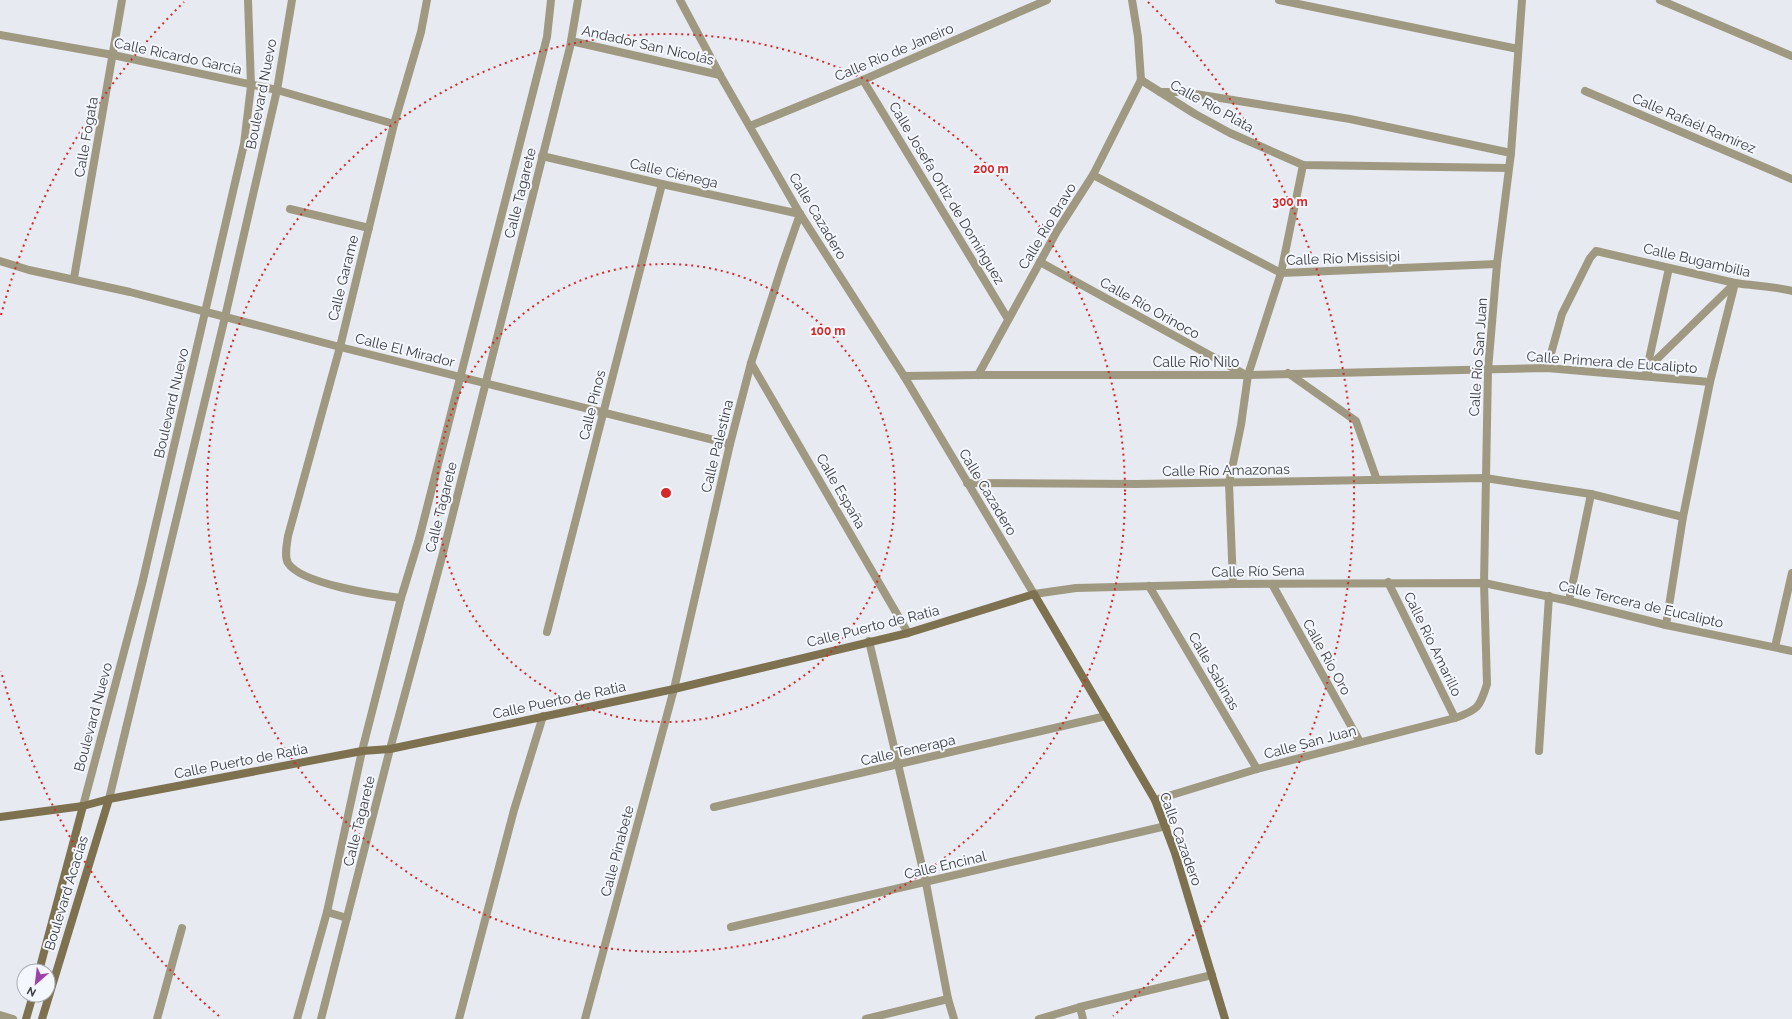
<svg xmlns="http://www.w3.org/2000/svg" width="1792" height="1019" font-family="Raleway,sans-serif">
	<rect width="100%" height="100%" fill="#e7eaf1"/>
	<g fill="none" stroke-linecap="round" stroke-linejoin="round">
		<g stroke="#a09982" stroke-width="8">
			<polyline points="680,0 720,75 800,214 904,376 1034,594 1076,588 1233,584 1484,583 1569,601 1666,625 1792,651"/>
			<polyline points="1132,0 1138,37 1141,80"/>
			<polyline points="1279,0 1518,49"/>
			<polyline points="1660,0 1792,56"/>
			<polyline points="0,35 113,55 277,90 394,124"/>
			<polyline points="571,41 720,75"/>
			<polyline points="863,80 1008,319"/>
			<polyline points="1141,80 1195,114 1230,133 1303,165 1509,168"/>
			<polyline points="1585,91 1792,179"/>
			<polyline points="1160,92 1183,92 1350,119 1511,153"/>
			<polyline points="750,126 863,80 1047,0"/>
			<polyline points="542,156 662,184 800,214"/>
			<polyline points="1093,175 1281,273 1497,264"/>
			<polyline points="290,209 369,228"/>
			<polyline points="0,261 29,270 130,292 340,347 730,444"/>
			<polyline points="1040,262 1246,375"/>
			<polyline points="74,278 122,0"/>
			<polyline points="751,363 908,633"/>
			<path d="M1547,368l15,-54 28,-56 6,-7 139,32c19,3 38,3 57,8"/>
			<polyline points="1288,373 1356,421 1377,480"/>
			<polyline points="1646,373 1669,268"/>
			<polyline points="978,375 1057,231 1093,175 1141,80"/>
			<polyline points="904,376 978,375 1248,375 1547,368 1710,382"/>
			<polyline points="1645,376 1656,360 1734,284"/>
			<polyline points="967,483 1137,484 1485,478 1591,494 1683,517"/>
			<polyline points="1388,582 1455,718"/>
			<polyline points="1233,584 1229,483 1241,425 1248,375 1281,273 1303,165"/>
			<polyline points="1272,584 1360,742"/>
			<polyline points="1149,586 1257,769"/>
			<path d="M401,598c-24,-3 -100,-14 -113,-35 -4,-7 -1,-19 0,-27l52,-189 54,-223 27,-92 6,-32"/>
			<polyline points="1569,601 1591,494"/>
			<polyline points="1666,625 1683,517 1710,382 1735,283"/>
			<polyline points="547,632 662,184"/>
			<polyline points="869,641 926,883 948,999 954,1019"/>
			<polyline points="1775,647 1792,573"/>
			<polyline points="1539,751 1549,596"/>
			<polyline points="109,799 225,317 277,90 292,0"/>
			<path d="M1155,800l102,-31 198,-51c23,-8 25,-11 32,-34l-3,-101 4,-213 9,-106 14,-111 11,-153"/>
			<polyline points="83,806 142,584 244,144 251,86 248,0"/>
			<polyline points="714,807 1106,716"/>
			<polyline points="327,912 347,918"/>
			<polyline points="731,927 1166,826"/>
			<polyline points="1080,1007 1083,1019"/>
			<polyline points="0,1015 13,1019"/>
			<polyline points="157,1019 182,928"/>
			<polyline points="297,1019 327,912 362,751 401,598 419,539 547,37 551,0"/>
			<polyline points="321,1019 390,749 443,553 570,47 578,0"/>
			<polyline points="459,1019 514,810 543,716"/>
			<polyline points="585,1019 674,689 730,444 751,363 783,263 800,214"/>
			<polyline points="866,1019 948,999"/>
			<polyline points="1039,1019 1080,1007 1212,975"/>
		</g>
		<g stroke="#7d714f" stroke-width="8">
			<polyline points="0,817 83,806 109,799 362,751 390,749 674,689 908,633 1034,594 1155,800 1175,853 1225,1019"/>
			<polyline points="39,971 83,806"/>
			<polyline points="26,1019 33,995"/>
			<polyline points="42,1019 109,799"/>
		</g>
	</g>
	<g fill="none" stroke="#d62828" stroke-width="2" stroke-dasharray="2 4">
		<circle cx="666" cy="493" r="229"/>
		<circle cx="666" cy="493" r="459"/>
		<path d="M219 1016A688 688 0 0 1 1 671M1 315A688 688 0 0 1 184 2M1148 2A688 688 0 0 1 1113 1016"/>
	</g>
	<g text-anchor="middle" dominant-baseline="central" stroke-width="4" stroke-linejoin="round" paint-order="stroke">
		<g font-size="14" fill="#3b3d3f" stroke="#f4f8fe">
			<text transform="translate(648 45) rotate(13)">Andador San Nicolás</text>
			<text transform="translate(894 52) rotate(-23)">Calle Río de Janeiro</text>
			<text transform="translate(178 56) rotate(12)">Calle Ricardo García</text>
			<text transform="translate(261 94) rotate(-79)">Boulevard Nuevo</text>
			<text transform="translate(1212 106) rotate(29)">Calle Río Plata</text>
			<text transform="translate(1694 123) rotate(23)">Calle Rafaél Ramírez</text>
			<text transform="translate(86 137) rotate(-80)">Calle Fogata</text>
			<text transform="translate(674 173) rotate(13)">Calle Ciénega</text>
			<text transform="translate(520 193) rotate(-76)">Calle Tagarete</text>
			<text transform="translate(947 193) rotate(59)">Calle Josefa Ortiz de Domínguez</text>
			<text transform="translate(818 216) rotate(59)">Calle Cazadero</text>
			<text transform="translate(1047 226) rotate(-59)">Calle Río Bravo</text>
			<text transform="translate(1343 258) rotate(-2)">Calle Río Missisipi</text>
			<text transform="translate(1697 260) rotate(13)">Calle Bugambilia</text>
			<text transform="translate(343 278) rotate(-76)">Calle Garame</text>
			<text transform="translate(1150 308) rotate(29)">Calle Río Orinoco</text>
			<text transform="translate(405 350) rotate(14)">Calle El Mirador</text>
			<text transform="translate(1478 357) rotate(-86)">Calle Río San Juan</text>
			<text x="1196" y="362">Calle Río Nilo</text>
			<text transform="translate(1612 362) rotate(4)">Calle Primera de Eucalipto</text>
			<text transform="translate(171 403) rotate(-77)">Boulevard Nuevo</text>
			<text transform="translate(592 405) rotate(-76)">Calle Pinos</text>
			<text transform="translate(717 446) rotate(-76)">Calle Palestina</text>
			<text transform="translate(1226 470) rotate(-1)">Calle Río Amazonas</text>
			<text transform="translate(841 491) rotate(60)">Calle España</text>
			<text transform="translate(988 492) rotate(59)">Calle Cazadero</text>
			<text transform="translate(441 507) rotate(-76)">Calle Tagarete</text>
			<text transform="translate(1258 571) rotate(-1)">Calle Río Sena</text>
			<text transform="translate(1641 604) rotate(13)">Calle Tercera de Eucalipto</text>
			<text transform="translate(873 626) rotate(-14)">Calle Puerto de Ratia</text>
			<text transform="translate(1433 644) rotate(64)">Calle Río Amarillo</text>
			<text transform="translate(1327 657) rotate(61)">Calle Río Oro</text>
			<text transform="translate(1214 671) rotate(60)">Calle Sabinas</text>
			<text transform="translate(559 700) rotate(-12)">Calle Puerto de Ratia</text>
			<text transform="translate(93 717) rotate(-75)">Boulevard Nuevo</text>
			<text transform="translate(1310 742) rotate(-15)">Calle San Juan</text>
			<text transform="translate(908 750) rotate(-13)">Calle Tenerapa</text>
			<text transform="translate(241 761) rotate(-11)">Calle Puerto de Ratia</text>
			<text transform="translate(359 821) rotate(-76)">Calle Tagarete</text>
			<text transform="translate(1181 839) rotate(70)">Calle Cazadero</text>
			<text transform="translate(617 851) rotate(-75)">Calle Pinabete</text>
			<text transform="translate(945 865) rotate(-13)">Calle Encinal</text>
			<text transform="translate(66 893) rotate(-73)">Boulevard Acacias</text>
		</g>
	</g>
	<circle cx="666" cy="493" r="6" fill="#d62828" stroke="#f4f8fe" stroke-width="2"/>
	<g font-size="12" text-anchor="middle" font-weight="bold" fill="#d62828" stroke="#f4f8fe" stroke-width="4" stroke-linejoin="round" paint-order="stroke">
		<text x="991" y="173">200 m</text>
		<text x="1290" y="206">300 m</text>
		<text x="828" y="335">100 m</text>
	</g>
	<g transform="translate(36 983) rotate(208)"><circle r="19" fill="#f4f8fe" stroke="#aaadb2"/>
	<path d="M0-3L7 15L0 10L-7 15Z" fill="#9e40a9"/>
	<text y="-6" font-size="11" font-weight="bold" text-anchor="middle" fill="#3b3d3f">N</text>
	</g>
</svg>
